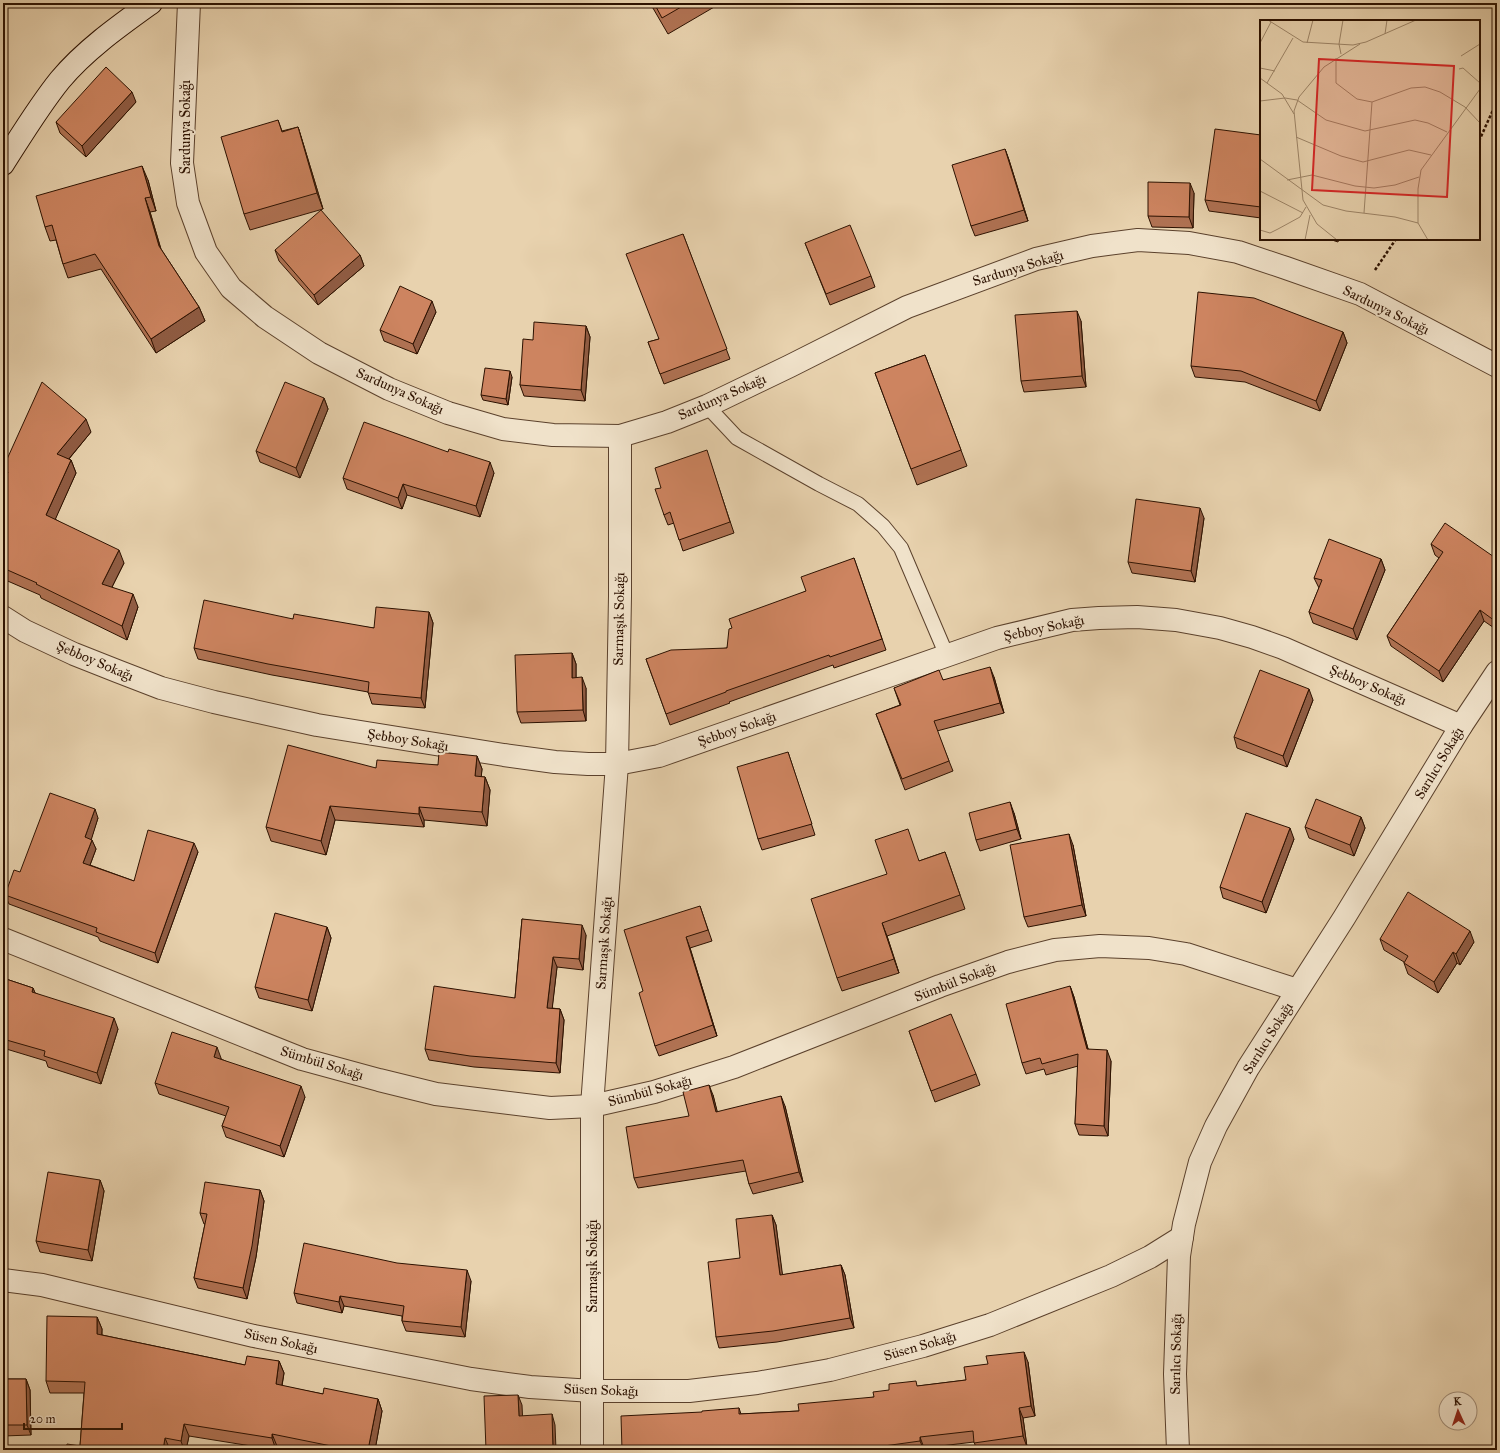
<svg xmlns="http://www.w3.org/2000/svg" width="1500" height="1453" font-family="'IM FELL Great Primer',serif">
	<rect width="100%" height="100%" fill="#e8d2ae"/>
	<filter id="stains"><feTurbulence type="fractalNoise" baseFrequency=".005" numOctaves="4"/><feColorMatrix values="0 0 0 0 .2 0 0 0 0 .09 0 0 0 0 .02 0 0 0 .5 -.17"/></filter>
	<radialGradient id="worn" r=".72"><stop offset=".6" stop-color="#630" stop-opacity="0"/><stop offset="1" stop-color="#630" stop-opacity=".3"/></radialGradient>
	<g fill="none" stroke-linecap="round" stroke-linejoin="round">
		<g stroke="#5b412c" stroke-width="16">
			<polyline id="lane" points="707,406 737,438 819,484 858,504 883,526 901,548 947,656"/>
		</g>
		<g stroke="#5b412c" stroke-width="24">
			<g id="street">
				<polyline points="189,3 182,163 188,203 206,252 231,288 265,317 319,353 389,389 448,413 503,429 553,435 620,436 667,422 707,406 790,366 907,307 1036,259 1092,246 1138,240 1189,243 1238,252 1286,268 1360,294 1497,366"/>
				<polyline points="3,617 25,631 74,654 117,671 161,688 214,702 317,725 504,755 555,762 588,764 617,764 659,756 997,638 1072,620 1099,618 1137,617 1176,620 1220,628 1252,637 1283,648 1461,726"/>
				<polyline points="3,939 302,1059 379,1080 436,1094 550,1108 592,1106 654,1092 734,1067 940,986 1008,962 1055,950 1100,946 1149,948 1186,954 1297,990"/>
				<polyline points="3,1280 42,1285 254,1336 471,1379 530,1387 593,1391 689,1391 757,1383 830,1370 923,1346 990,1325 1111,1276 1150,1257 1182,1237"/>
				<polyline points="592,1450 592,1106 617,764 620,596 620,436"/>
				<polyline points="1178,1450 1175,1374 1179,1256 1184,1224 1200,1162 1216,1126 1248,1068 1344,918 1461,726 1497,672"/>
			</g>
		</g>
		<g stroke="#2c1100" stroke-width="24">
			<path id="secondary" d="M3,164c18,-28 36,-58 57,-84 25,-30 59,-54 91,-77"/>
		</g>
		<g stroke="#2c1100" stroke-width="2.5" stroke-dasharray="3 2" stroke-linecap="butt">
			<polyline points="1479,141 1497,101"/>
			<polyline points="1375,270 1396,239"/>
		</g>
		<use href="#lane" stroke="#f0e2ca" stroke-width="14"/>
		<use href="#street" stroke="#f0e2ca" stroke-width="22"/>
		<use href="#secondary" stroke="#f0e2ca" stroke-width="22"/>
	</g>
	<g fill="#b07253" stroke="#2c1100">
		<polygon points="650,3 721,3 668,34"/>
		<polygon points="136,102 86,157 60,133 56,122"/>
		<polygon points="278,120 282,131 298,127 303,143 323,209 250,230 244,214"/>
		<polygon points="1261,135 1261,218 1209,211 1205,200"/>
		<polygon points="1005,149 1009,160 1028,221 975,236 971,226"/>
		<polygon points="148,180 156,211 150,212 161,249 199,307 205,321 156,353 101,269 68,278 63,264 56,240 50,241 45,227"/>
		<polygon points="1194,193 1193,228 1152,227 1148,216"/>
		<polygon points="683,234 730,359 664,384 648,342 659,339"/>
		<polygon points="1329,239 1339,239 1338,242"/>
		<polygon points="805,243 871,276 875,287 830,305"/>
		<polygon points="275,250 360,255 364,266 318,305 279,261"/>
		<polygon points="436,312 417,354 384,341 380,330"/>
		<polygon points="1081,321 1086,387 1024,392 1021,381"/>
		<polygon points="586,326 590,337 585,401 524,396 520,385 533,340"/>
		<polygon points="1343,332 1347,343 1320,411 1245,382 1195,377 1191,366"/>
		<polygon points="925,355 967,466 917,485 875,373"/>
		<polygon points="512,377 508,405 483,400 481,395"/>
		<polygon points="324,398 328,409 300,478 260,462 256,451"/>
		<polygon points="91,432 69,459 71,460 76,473 55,519 124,563 112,587 138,607 127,640 41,598 40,595 3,579 3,483 5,478 3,472 3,468"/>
		<polygon points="448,452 494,473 480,517 407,495 402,509 347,489 343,478"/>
		<polygon points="710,461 734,533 683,551 674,523 668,525 664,515 661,488"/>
		<polygon points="1204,518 1195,582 1132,573 1128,562"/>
		<polygon points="1431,544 1497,559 1497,630 1484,621 1443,682 1391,646 1387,636 1439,558 1435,555"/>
		<polygon points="854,558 886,650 834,668 833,665 729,702 730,703 670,725 646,659 727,648 732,628 806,591"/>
		<polygon points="1381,559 1385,570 1357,640 1313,623 1309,612 1319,588 1314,578"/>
		<polygon points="429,612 433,623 425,708 372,704 368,692 272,675 198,659 194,648 293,619 374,628"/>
		<polygon points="572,653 576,664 576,678 586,688 586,721 521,723 517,712"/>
		<polygon points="994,677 1004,713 937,731 953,771 905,790 876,714 900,705 894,688 943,680"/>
		<polygon points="1313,700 1287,767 1237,748 1234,737"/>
		<polygon points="788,752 815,835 762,850 758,839"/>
		<polygon points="477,756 482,769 481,777 485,777 490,790 487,826 424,820 424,827 335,820 326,855 271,841 266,827 376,768 438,765"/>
		<polygon points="1014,813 1021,839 980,851 976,840"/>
		<polygon points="1361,817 1365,828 1354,856 1309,838 1305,827"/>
		<polygon points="98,818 91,839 96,849 90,865 134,881 198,852 158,963 100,941 98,937 9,904 5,895 20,872"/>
		<polygon points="1294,839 1266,913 1223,898 1220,887"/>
		<polygon points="1073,845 1086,916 1028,927 1024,917"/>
		<polygon points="945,852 965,909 887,936 899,973 842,991 837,978 887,874 919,861"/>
		<polygon points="700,906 712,941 690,948 717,1036 659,1056 655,1046 643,991"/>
		<polygon points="522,919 586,935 583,970 557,967 552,1008 560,1009 564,1020 560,1073 474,1067 429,1060 425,1049 515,998"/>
		<polygon points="327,927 331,938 312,1011 259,998 255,987"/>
		<polygon points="1380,939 1474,942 1460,965 1457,963 1438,993 1408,974 1404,963 1404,962 1384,950"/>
		<polygon points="3,978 33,988 35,993 118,1029 101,1084 48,1067 46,1061 3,1048"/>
		<polygon points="1070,986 1074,997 1088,1049 1111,1061 1108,1136 1079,1135 1075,1124 1078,1066 1046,1075 1044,1069 1026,1074 1022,1063"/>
		<polygon points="909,1031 976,1074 980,1085 935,1102"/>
		<polygon points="221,1058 221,1059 305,1097 284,1157 226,1137 222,1126 226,1116 159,1094 155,1083"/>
		<polygon points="713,1095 717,1112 785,1106 803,1182 753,1194 749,1184 746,1171 638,1188 634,1178 689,1116"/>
		<polygon points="100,1180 104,1191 92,1261 40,1252 36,1241"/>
		<polygon points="260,1190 264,1201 256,1257 247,1299 198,1288 194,1278 205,1224 204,1224 200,1213"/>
		<polygon points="772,1215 776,1225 782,1275 841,1265 845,1275 854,1328 777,1342 719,1348 716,1337 740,1258"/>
		<polygon points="471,1281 465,1337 406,1331 402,1321 402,1316 344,1306 342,1313 297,1303 294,1293"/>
		<polygon points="97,1317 102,1329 102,1335 245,1365 279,1361 284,1373 282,1386 323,1394 378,1399 382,1411 375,1450 297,1450 277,1446 276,1450 189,1436 186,1450 171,1450 80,1446 84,1393 50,1393 46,1381"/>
		<polygon points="1028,1362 1035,1416 1023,1418 1027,1447 1002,1450 977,1450 974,1442 924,1448 924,1450 622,1450 739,1408 741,1414 799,1411 874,1397 918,1386 966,1380"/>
		<polygon points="3,1379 26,1379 30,1390 31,1435 3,1436"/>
	</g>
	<g fill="#905c43" stroke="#2c1100">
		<polygon points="132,92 136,102 86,157 82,146"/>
		<polygon points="298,127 303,143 323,209 317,193"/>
		<polygon points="1005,149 1009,160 1028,221 1024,210"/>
		<polygon points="142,166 148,180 156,211 151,197"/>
		<polygon points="1190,183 1194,193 1193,228 1189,217"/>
		<polygon points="145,198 150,212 164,260 159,246"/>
		<polygon points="360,255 364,266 318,305 314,295"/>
		<polygon points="432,301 436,312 417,354 413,344"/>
		<polygon points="199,307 205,321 156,353 151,339"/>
		<polygon points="1077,311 1081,321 1086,387 1082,376"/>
		<polygon points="586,326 590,337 585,401 581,390"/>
		<polygon points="1343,332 1347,343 1320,411 1316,401"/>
		<polygon points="510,371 512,377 508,405 506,399"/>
		<polygon points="324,398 328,409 300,478 296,468"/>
		<polygon points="86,419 91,432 62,467 57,454"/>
		<polygon points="71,460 76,473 51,529 46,515"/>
		<polygon points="490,462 494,473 480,517 476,506"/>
		<polygon points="403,484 407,495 402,509 398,498"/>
		<polygon points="1200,508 1204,518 1195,582 1191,571"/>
		<polygon points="119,550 124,563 107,597 102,584"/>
		<polygon points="1381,559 1385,570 1357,640 1353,629"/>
		<polygon points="133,594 138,607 127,640 122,626"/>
		<polygon points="1480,610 1484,621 1443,682 1439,671"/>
		<polygon points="429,612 433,623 425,708 421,698"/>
		<polygon points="1497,618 1497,626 1495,621"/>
		<polygon points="572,653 576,664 576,689 572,678"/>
		<polygon points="990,667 994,677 1004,713 1000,703"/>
		<polygon points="582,677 586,688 586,721 583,710"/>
		<polygon points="1309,689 1313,700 1287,767 1283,756"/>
		<polygon points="477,756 482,769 480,790 475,776"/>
		<polygon points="485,777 490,790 487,826 482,812"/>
		<polygon points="1010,802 1014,813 1021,839 1017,829"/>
		<polygon points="330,806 335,820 326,855 321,841"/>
		<polygon points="419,807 424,820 424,827 419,814"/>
		<polygon points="95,809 98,818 89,847 85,837"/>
		<polygon points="1361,817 1365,828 1354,856 1350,845"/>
		<polygon points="1290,828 1294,839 1266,913 1262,902"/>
		<polygon points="1069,834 1073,845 1086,916 1082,905"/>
		<polygon points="92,840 96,849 87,873 83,863"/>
		<polygon points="194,843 198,852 158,963 155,953"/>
		<polygon points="882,923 887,936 899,973 894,959"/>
		<polygon points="582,925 586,935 583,970 579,959"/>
		<polygon points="327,927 331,938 312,1011 308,1000"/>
		<polygon points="1470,931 1474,942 1460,965 1456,954"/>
		<polygon points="686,937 690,948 717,1036 713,1025"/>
		<polygon points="1453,952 1457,963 1438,993 1434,982"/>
		<polygon points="553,957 557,967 551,1019 547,1008"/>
		<polygon points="1070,986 1074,997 1091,1060 1087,1049"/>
		<polygon points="33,988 37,998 32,992"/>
		<polygon points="560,1009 564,1020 560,1073 556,1063"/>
		<polygon points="114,1018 118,1029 101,1084 97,1073"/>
		<polygon points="217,1047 221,1058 218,1068 214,1057"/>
		<polygon points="1107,1050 1111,1061 1108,1136 1104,1126"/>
		<polygon points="709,1085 713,1095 720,1122 716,1112"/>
		<polygon points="301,1086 305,1097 284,1157 280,1146"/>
		<polygon points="781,1096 785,1106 803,1182 799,1172"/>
		<polygon points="100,1180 104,1191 92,1261 88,1250"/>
		<polygon points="260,1190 264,1201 256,1257 247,1299 243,1288"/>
		<polygon points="772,1215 776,1225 784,1286 780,1275"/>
		<polygon points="841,1265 845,1275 854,1328 850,1318"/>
		<polygon points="467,1270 471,1281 465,1337 461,1327"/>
		<polygon points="340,1296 344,1306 342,1313 339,1302"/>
		<polygon points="97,1317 102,1329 101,1346 97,1334"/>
		<polygon points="1024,1352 1028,1362 1035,1416 1031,1406"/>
		<polygon points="279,1361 284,1373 280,1396 276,1384"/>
		<polygon points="26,1379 30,1390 31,1435 27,1425"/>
		<polygon points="518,1395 522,1405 523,1426 519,1416"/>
		<polygon points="378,1399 382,1411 375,1450 368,1450"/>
		<polygon points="1019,1408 1023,1418 1027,1447 1023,1436"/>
		<polygon points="552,1414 555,1425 556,1450 553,1450"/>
		<polygon points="184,1424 189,1436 186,1450 184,1450 181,1441"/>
		<polygon points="272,1434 277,1446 276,1450 272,1438"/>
		<polygon points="920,1437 924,1448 924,1450 920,1441"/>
		<polygon points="165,1438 170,1450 163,1450"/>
	</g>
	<g fill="#cd8460" stroke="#2c1100">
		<polygon points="654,3 688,3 662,18"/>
		<polygon points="106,67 132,92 82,146 56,122"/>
		<polygon points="278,120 282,132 298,127 317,193 244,214 221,137"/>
		<polygon points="1215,129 1261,135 1261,207 1205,200"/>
		<polygon points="1005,149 1024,210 971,226 952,165"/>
		<polygon points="142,166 151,197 145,198 159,246 199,307 151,339 95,254 63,264 52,225 45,227 36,196"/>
		<polygon points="1148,182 1190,183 1189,217 1148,216"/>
		<polygon points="321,210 360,255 314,295 275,250"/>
		<polygon points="850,225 871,276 826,294 805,243"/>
		<polygon points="683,234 727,349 660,374 648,342 659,339 626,254"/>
		<polygon points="400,286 432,301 413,344 380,330"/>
		<polygon points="1198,292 1254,298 1343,332 1316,401 1241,371 1191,366"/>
		<polygon points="1077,311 1082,376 1021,381 1015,315"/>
		<polygon points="534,322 586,326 581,390 520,385 523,339 533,340"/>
		<polygon points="925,355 961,450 911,469 875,373"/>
		<polygon points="485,368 510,371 506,399 481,395"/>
		<polygon points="42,382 86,419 57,454 71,460 46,515 119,550 102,584 133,594 122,626 36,584 37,583 3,568 3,483 8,472 3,470 3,468"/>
		<polygon points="285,382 324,398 296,468 256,451"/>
		<polygon points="364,422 448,452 449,449 490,462 476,506 403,484 398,498 343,478"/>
		<polygon points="707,450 730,522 679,540 670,512 664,515 655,489 661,488 655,468"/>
		<polygon points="1136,499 1200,508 1191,571 1128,562"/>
		<polygon points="1445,523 1497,559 1497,618 1495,621 1480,610 1439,671 1387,636 1443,552 1431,544"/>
		<polygon points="1329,539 1381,559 1353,629 1309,612 1322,580 1314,578"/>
		<polygon points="854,558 882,639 830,657 829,655 726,691 726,692 666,714 646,659 671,650 727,648 729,629 732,628 729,619 806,591 801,577"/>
		<polygon points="204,600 293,619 294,614 374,628 376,607 429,612 421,698 368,693 369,682 268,664 194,648"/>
		<polygon points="572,653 572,678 582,677 583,710 517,712 515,655"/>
		<polygon points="990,667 1000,703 934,721 949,761 902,779 876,714 901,705 894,688 939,670 943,680"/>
		<polygon points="1260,670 1309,689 1283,756 1234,737"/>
		<polygon points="288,745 376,768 377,760 438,765 439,752 477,756 475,776 485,777 482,812 419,807 419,814 330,806 321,841 266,827"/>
		<polygon points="788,752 812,824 758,839 737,767"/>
		<polygon points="50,793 95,809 85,837 92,840 83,863 134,881 148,830 194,843 155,953 96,932 97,928 5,895 14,870 20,872"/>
		<polygon points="1316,799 1361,817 1350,845 1305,827"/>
		<polygon points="1010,802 1017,829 976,840 969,813"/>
		<polygon points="1246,813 1290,828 1262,902 1220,887"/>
		<polygon points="908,829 919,861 945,852 960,895 882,923 894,959 837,978 811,899 887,874 875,840"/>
		<polygon points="1069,834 1082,905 1024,917 1010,845"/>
		<polygon points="1408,892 1470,931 1456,954 1453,952 1434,982 1404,963 1408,956 1380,939"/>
		<polygon points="700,906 708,930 686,937 713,1025 655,1046 639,993 643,991 624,930"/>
		<polygon points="275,913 327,927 308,1000 255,987"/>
		<polygon points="522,919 582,925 579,959 553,957 547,1008 560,1009 556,1063 470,1056 425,1049 434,986 515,998"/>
		<polygon points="3,978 33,988 32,992 114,1018 97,1073 44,1056 45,1051 3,1039"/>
		<polygon points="1070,986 1087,1049 1107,1050 1104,1126 1075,1124 1078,1054 1042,1064 1040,1058 1022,1063 1006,1004"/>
		<polygon points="951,1014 976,1074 931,1091 909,1031"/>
		<polygon points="172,1032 217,1047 214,1057 301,1086 280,1146 222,1126 229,1107 155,1083"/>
		<polygon points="709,1085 716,1112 781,1096 799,1172 749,1184 743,1160 634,1178 626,1127 689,1116 683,1092"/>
		<polygon points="48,1172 100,1180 88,1250 36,1241"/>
		<polygon points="205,1182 260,1190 252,1246 243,1288 194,1278 207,1214 200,1213"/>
		<polygon points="772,1215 780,1275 841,1265 850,1318 773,1331 716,1337 708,1262 740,1258 736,1219"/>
		<polygon points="304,1243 397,1263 467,1270 461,1327 402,1321 404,1306 340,1296 339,1302 294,1293"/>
		<polygon points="47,1316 97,1317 97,1334 245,1365 247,1356 279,1361 276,1384 323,1394 324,1388 378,1399 368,1450 351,1450 272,1434 272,1438 184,1424 181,1441 165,1438 163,1450 66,1450 67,1444 80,1446 85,1382 46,1381"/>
		<polygon points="1024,1352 1031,1406 1019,1408 1023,1436 974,1443 973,1431 920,1437 920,1441 884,1446 884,1450 846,1450 846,1447 809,1450 622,1450 621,1416 702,1412 702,1411 739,1408 739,1414 799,1411 798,1404 874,1397 873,1392 889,1390 889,1384 916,1381 917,1386 966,1380 964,1367 988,1364 986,1356"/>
		<polygon points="3,1379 26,1379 27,1425 3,1425"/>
		<polygon points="518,1395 519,1416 552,1414 553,1450 486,1450 484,1396"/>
	</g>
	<g text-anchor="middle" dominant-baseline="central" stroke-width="4" stroke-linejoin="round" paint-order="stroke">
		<g font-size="14" fill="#2c1100" stroke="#f0e2ca">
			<text transform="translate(185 127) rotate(-90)">Sardunya Sokağı</text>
			<text transform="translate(1018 268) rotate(-17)">Sardunya Sokağı</text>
			<text transform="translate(1386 310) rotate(26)">Sardunya Sokağı</text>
			<text transform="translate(400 391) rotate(24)">Sardunya Sokağı</text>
			<text transform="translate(722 397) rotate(-24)">Sardunya Sokağı</text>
			<text transform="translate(619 619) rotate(-89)">Sarmaşık Sokağı</text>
			<text transform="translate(1044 628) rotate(-12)">Şebboy Sokağı</text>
			<text transform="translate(95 661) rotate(23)">Şebboy Sokağı</text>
			<text transform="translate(1368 685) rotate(23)">Şebboy Sokağı</text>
			<text transform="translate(737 729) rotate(-19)">Şebboy Sokağı</text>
			<text transform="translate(408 740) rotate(9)">Şebboy Sokağı</text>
			<text transform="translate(1439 763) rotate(-59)">Sarılıcı Sokağı</text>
			<text transform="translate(604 943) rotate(-86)">Sarmaşık Sokağı</text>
			<text transform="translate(955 982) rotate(-21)">Sümbül Sokağı</text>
			<text transform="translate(1268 1038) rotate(-58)">Sarılıcı Sokağı</text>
			<text transform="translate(322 1063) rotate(17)">Sümbül Sokağı</text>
			<text transform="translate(650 1091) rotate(-15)">Sümbül Sokağı</text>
			<text transform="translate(592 1266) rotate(-90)">Sarmaşık Sokağı</text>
			<text transform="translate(281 1341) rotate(12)">Süsen Sokağı</text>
			<text transform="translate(920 1346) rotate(-16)">Süsen Sokağı</text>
			<text transform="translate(1176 1354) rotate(-89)">Sarılıcı Sokağı</text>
			<text transform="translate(601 1390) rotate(2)">Süsen Sokağı</text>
		</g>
	</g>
	<g transform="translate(1260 20)">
		<rect width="220" height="220" fill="#e8d2ae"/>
		<path fill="none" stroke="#9d8568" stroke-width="1" d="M8,0l35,22 50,3 13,-3 50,-22M125,14l2,-14M0,23l11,-21M47,23l6,-23M81,34l-2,-10 4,-24M201,36l19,-12M76,38v25l21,16 15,3 39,-14 14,-1 15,5 25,15 15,16M0,48l15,3M199,49l4,-1 17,15M0,58l22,16 12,20M7,63l26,-45M0,81l25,-3 12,2 29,20 39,11 50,-11 13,3 19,9M36,117l45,19 22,6 46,-12 22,5M0,139l63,46 23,6 49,6 23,6 10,17M27,160l25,-5 43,11 19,2 21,-3 24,-8M0,171l43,22M104,193l8,-111M158,203v-34l3,-19 59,-81M0,210l10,3 8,-4 22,-12 6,-10M45,220l5,-25M77,220l-20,-16 -14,-24 -9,-89 5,-14 25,-30 36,-23"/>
		<path fill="#d62828" fill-opacity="0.15" stroke="#d62828" stroke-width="2" d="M59,39l135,7 -7,131 -135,-7z"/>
		<rect width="220" height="220" fill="none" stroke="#2c1100" stroke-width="2"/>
	</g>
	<rect width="1500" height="1453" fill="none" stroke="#e8d2ae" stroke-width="16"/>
	<rect x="4" y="4" width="1492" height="1445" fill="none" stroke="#2c1100" stroke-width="2"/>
	<rect x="8" y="8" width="1484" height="1437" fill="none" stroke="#2c1100"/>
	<g transform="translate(1458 1411) rotate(357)"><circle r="19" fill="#f0e2ca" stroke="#a28e79"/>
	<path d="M0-3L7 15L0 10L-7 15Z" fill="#8f2418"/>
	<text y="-6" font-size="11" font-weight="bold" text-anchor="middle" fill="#2c1100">K</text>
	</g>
	<path d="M24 1423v6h98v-6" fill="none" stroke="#2c1100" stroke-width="2"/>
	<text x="30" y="1423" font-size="12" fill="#2c1100" stroke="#f0e2ca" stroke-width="3" paint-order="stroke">20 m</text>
	<rect width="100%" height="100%" filter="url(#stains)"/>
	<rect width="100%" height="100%" fill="url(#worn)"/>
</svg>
